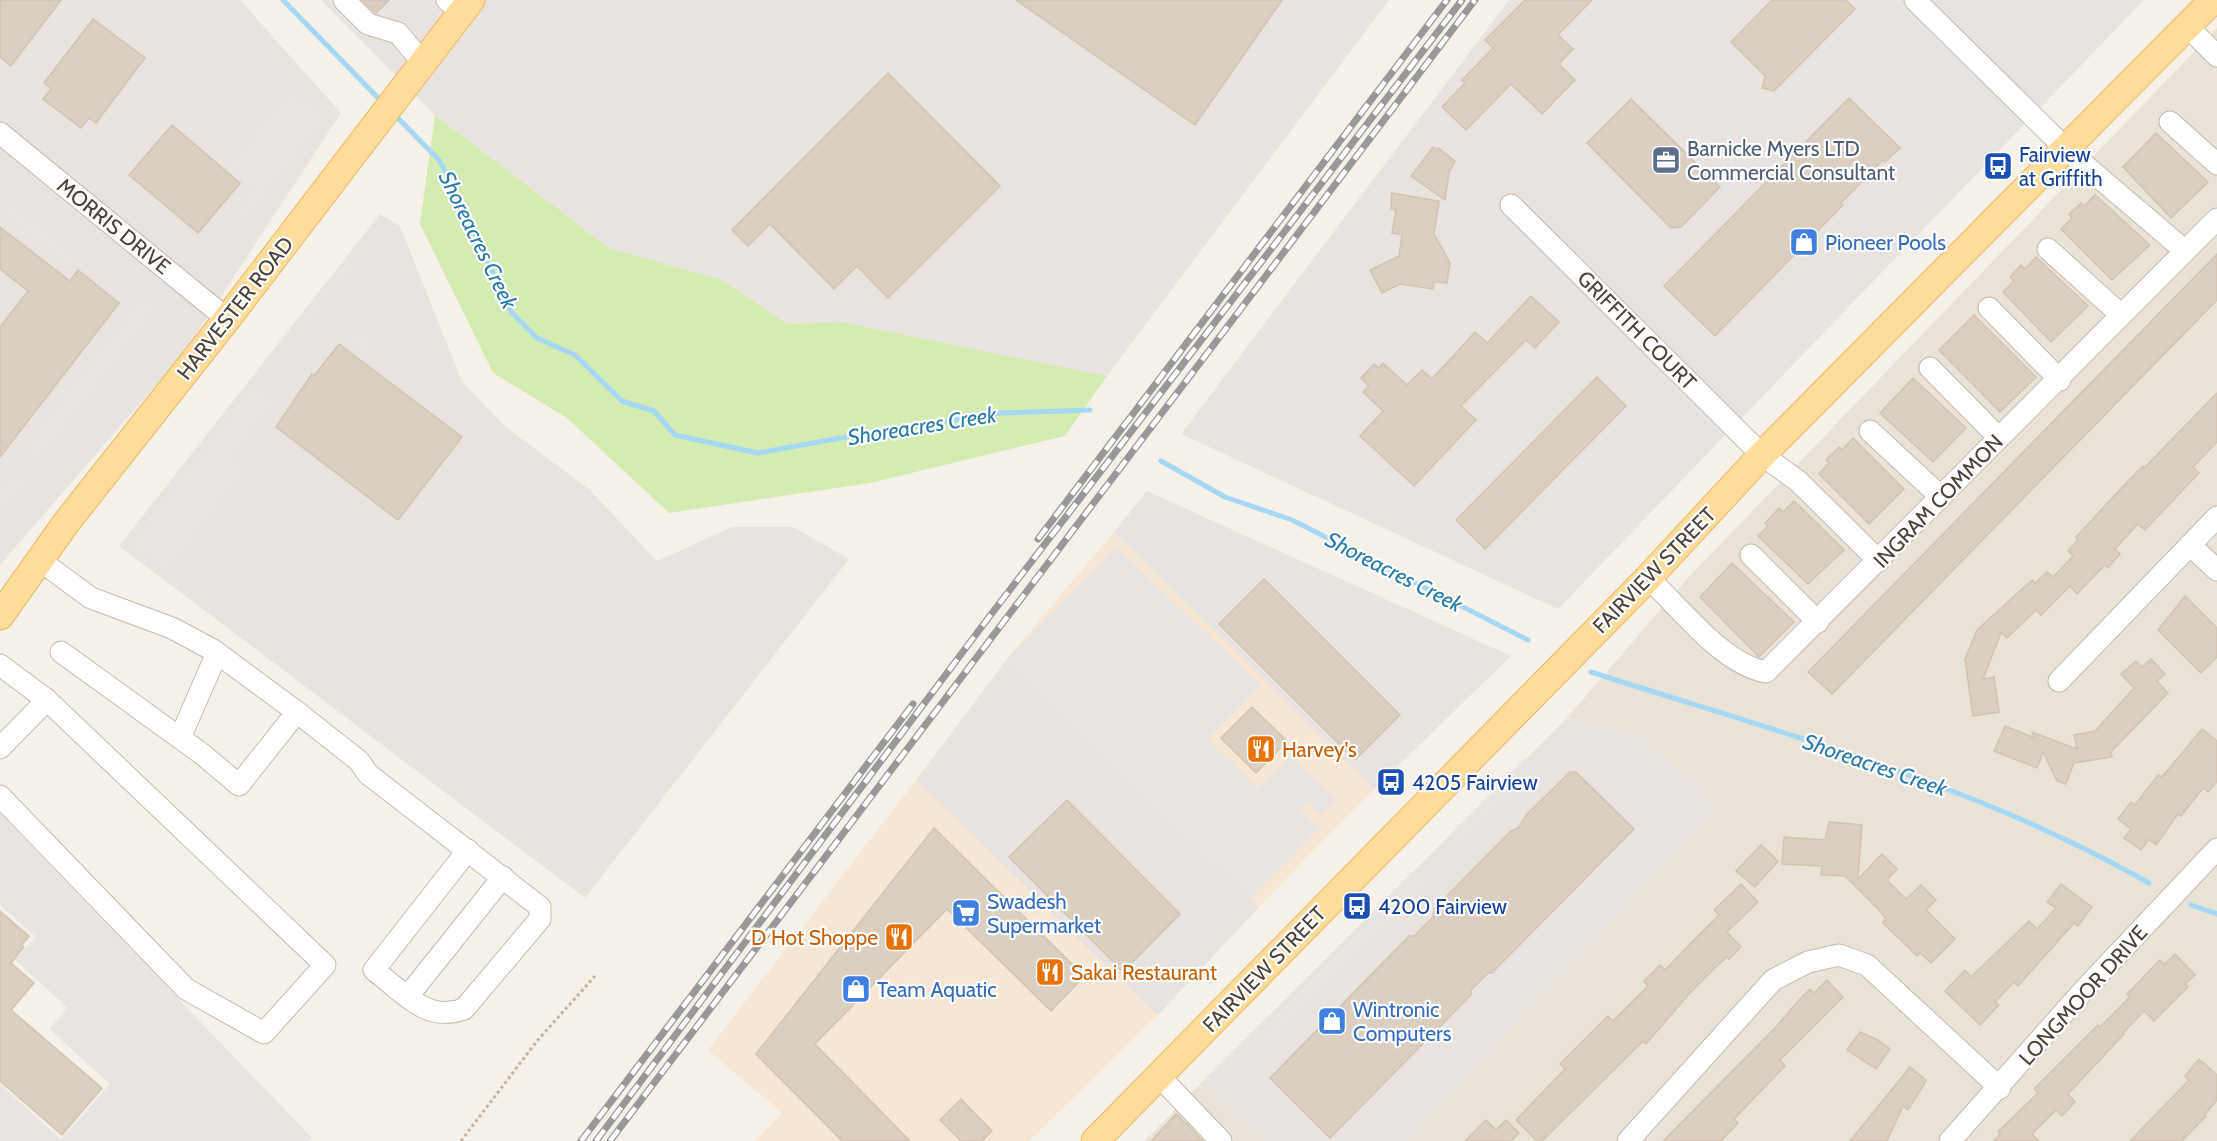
<svg xmlns="http://www.w3.org/2000/svg" width="2217" height="1141" font-family="Cabin,sans-serif">
	<rect width="100%" height="100%" fill="#f5f1e9"/>
	<g fill="#e9e3d7">
		<polygon points="2217,28 2217,1141 1408,1141 1716,810 1639,734 1566,719 1686,580"/>
		<polygon points="1199,1085 1266,1141 1145,1141"/>
	</g>
	<g fill="#f7e6d4">
		<polygon points="1114,532 1374,789 1259,907 1007,659"/>
		<polygon points="916,780 1157,1016 1029,1141 755,1141 782,1113 708,1050"/>
	</g>
	<g fill="#e8e3de">
		<polygon points="0,0 240,0 341,113 186,350 0,565"/>
		<polygon points="321,0 1389,0 1107,376 841,322 788,324 722,280 609,248 435,115"/>
		<polygon points="1509,0 2144,0 1558,609 1181,434"/>
		<polygon points="380,214 400,226 462,382 507,428 590,490 657,561 732,527 793,527 849,559 585,898 119,546"/>
		<polygon points="1147,491 1511,656 1374,789 1114,532"/>
		<polygon points="1007,659 1259,907 1157,1016 916,780"/>
		<polygon points="1566,719 1639,734 1701,788 1716,810 1408,1141 1266,1141 1199,1085"/>
	</g>
	<polygon fill="#d4ebb1" points="435,115 609,248 722,280 788,324 841,322 1107,376 1065,436 870,483 669,513 567,418 493,373 420,224"/>
	<g fill="#e7e4e1">
		<polygon points="290,88 328,119 244,223 232,214 252,188 226,167"/>
		<polygon points="10,200 79,257 69,269 0,212"/>
		<polygon points="355,248 364,255 301,335 293,328"/>
		<polygon points="143,294 160,307 38,464 21,450"/>
		<polygon points="357,328 377,344 367,356 347,339"/>
		<polygon points="252,383 276,400 235,455 235,460 246,470 168,574 129,545"/>
		<polygon points="18,472 31,484 0,517 0,490"/>
		<polygon points="1117,547 1260,686 1207,739 1258,789 1291,756 1336,800 1322,815 1308,801 1300,809 1319,828 1248,900 1004,662"/>
		<polygon points="1526,757 1538,768 1462,847 1450,836"/>
		<polygon points="0,813 311,1137 308,1141 0,1141 0,1084 61,1139 110,1084 49,1029 68,1008 15,960 36,937 0,905"/>
		<polygon points="1414,871 1427,883 1272,1046 1259,1034"/>
	</g>
	<g fill="none" stroke-linecap="round" stroke-linejoin="round">
		<g stroke="#a4d8f4" stroke-width="5">
			<polyline points="283,0 382,102"/>
			<polyline points="393,113 440,161 512,313 537,338 575,355 622,401 654,411 675,435 758,453 896,428 1001,413 1090,410"/>
			<polyline points="1161,461 1225,497 1292,520 1528,640"/>
			<path d="M1591,672c189,61 385,112 558,211"/>
			<polyline points="2191,905 2217,914"/>
		</g>
	</g>
	<g fill="#dacfc1" stroke="#d3c4b1" stroke-width="1.5">
		<polygon points="0,0 61,0 11,66 0,57"/>
		<polygon points="362,0 389,0 376,13"/>
		<polygon points="1016,0 1282,0 1195,125"/>
		<polygon points="1525,0 1592,0 1558,35 1573,49 1559,64 1575,80 1542,114 1511,84 1466,130 1442,107 1465,83 1462,80 1493,48 1485,40"/>
		<polygon points="1772,0 1846,0 1855,9 1774,91 1762,88 1765,76 1731,42"/>
		<polygon points="93,19 145,58 96,123 89,118 81,128 43,99 51,89 44,83"/>
		<polygon points="888,73 1000,186 888,298 857,266 834,289 770,224 748,246 732,230"/>
		<polygon points="1849,98 1900,148 1885,162 1883,160 1841,203 1843,205 1715,336 1664,286"/>
		<polygon points="1631,99 1720,187 1681,227 1671,228 1587,143"/>
		<polygon points="172,125 240,183 198,233 129,175"/>
		<polygon points="2156,133 2208,182 2171,218 2123,167"/>
		<polygon points="1433,147 1437,150 1438,148 1455,161 1449,173 1445,200 1411,176"/>
		<polygon points="1392,193 1439,201 1434,234 1450,263 1447,283 1434,282 1433,289 1400,284 1382,293 1370,270 1399,256 1402,235 1392,233 1396,210 1391,209"/>
		<polygon points="2095,195 2150,245 2112,280 2061,229 2072,218 2069,214 2081,203 2084,206"/>
		<polygon points="0,227 70,281 78,270 119,303 0,457 0,327 28,291 0,269"/>
		<polygon points="2217,254 2217,300 1832,694 1808,672"/>
		<polygon points="2036,257 2088,306 2051,342 2003,292 2014,281 2010,277 2021,265 2025,269"/>
		<polygon points="1531,296 1559,322 1535,348 1526,340 1461,406 1476,420 1414,486 1360,436 1383,411 1363,392 1369,386 1361,378 1374,364 1379,368 1383,363 1407,385 1422,370 1432,379 1475,332 1487,343"/>
		<polygon points="1974,315 2036,377 2000,412 1939,350"/>
		<polygon points="339,344 462,437 398,520 276,427 312,374 314,376"/>
		<polygon points="1597,377 1626,406 1485,549 1456,520"/>
		<polygon points="1913,378 1966,428 1933,462 1880,413"/>
		<polygon points="2217,393 2217,442 2193,467 2199,473 2145,530 2138,524 2115,549 2120,554 2108,568 2105,565 2077,594 2070,586 2041,615 2036,610 2007,638 2001,633 1983,679 1994,677 1999,712 1973,716 1965,659 1977,630 2032,580 2035,583 2047,572 2053,577 2073,556 2068,551 2078,540 2076,537 2128,481 2143,466 2144,468"/>
		<polygon points="1853,438 1904,489 1869,524 1819,474 1829,463 1826,460 1839,447 1842,450"/>
		<polygon points="1794,501 1844,550 1808,584 1758,536 1768,526 1765,523 1779,508 1783,512"/>
		<polygon points="1732,563 1794,622 1759,657 1700,597"/>
		<polygon points="1264,579 1400,715 1355,760 1219,624"/>
		<polygon points="2185,596 2217,628 2217,657 2201,673 2158,630"/>
		<polygon points="2151,659 2165,674 2157,681 2168,693 2111,752 2112,757 2074,763 2066,784 2057,781 2043,752 2037,768 1994,751 2005,726 2035,738 2032,732 2077,749 2074,735 2095,731 2134,688 2121,674 2136,661 2142,667"/>
		<polygon points="1252,707 1287,741 1256,773 1221,738"/>
		<polygon points="2202,729 2217,741 2217,782 2208,792 2203,788 2181,816 2178,814 2156,845 2149,839 2141,850 2124,838 2131,829 2118,819 2131,802 2135,805 2158,775 2162,777"/>
		<polygon points="1570,772 1576,772 1634,829 1492,973 1488,973 1471,990 1471,995 1330,1138 1270,1078 1409,936 1414,936 1433,917 1434,909 1511,831 1518,828 1527,814"/>
		<polygon points="1067,800 1180,914 1123,972 1009,857"/>
		<polygon points="1829,822 1862,825 1858,879 1882,854 1897,869 1887,880 1906,899 1921,885 1936,900 1926,910 1955,939 1931,963 1920,953 1917,956 1883,923 1886,919 1878,909 1845,876 1821,875 1822,866 1782,864 1784,837 1825,840"/>
		<polygon points="934,828 1082,974 1076,980 1079,982 1051,1011 947,909 815,1044 910,1141 842,1141 756,1054"/>
		<polygon points="1761,845 1778,861 1755,887 1736,871"/>
		<polygon points="1741,884 1758,902 1727,932 1741,947 1729,959 1727,957 1719,964 1689,994 1646,1044 1643,1041 1542,1141 1537,1141 1516,1120 1565,1069 1560,1064 1608,1016 1613,1021 1648,986 1644,981 1660,965 1665,970 1695,939 1719,915 1714,910"/>
		<polygon points="2061,884 2092,907 2078,926 2074,923 2018,986 2014,982 1995,1002 1999,1005 1980,1025 1945,991 1965,970 1971,977 2029,921 2037,929 2056,908 2047,902"/>
		<polygon points="0,911 29,936 22,945 24,947 11,963 34,983 11,1010 102,1088 62,1135 0,1081"/>
		<polygon points="2175,954 2195,975 2185,984 2188,987 2154,1021 2144,1011 2123,1033 2124,1034 2068,1094 2075,1102 2062,1116 2056,1110 2032,1134 2039,1141 1994,1141 2000,1134 1998,1132 2038,1093 2034,1089 2098,1025 2100,1027 2130,997 2127,994 2160,960 2165,964"/>
		<polygon points="1827,980 1843,997 1780,1060 1785,1066 1734,1119 1738,1123 1721,1141 1663,1141 1776,1027 1798,1001 1810,989 1814,993"/>
		<polygon points="1860,1032 1878,1040 1890,1049 1876,1069 1847,1050"/>
		<polygon points="2199,1059 2217,1075 2217,1100 2205,1114 2206,1116 2182,1141 2130,1141 2189,1080 2185,1076"/>
		<polygon points="1910,1067 1926,1080 1925,1083 1908,1110 1903,1106 1887,1141 1850,1141"/>
		<polygon points="961,1099 992,1131 982,1141 961,1141 940,1120"/>
		<polygon points="1176,1114 1190,1127 1203,1141 1151,1141"/>
		<polygon points="1486,1120 1496,1130 1506,1120 1519,1133 1511,1141 1465,1141"/>
	</g>
	<g fill="none" stroke-linecap="round" stroke-linejoin="round">
		<g stroke="#c4bbae" stroke-width="23">
			<g id="minor">
				<polyline points="344,0 368,24 398,33 423,63"/>
				<polyline points="447,0 462,12"/>
				<polyline points="1915,0 2067,150 2184,250"/>
				<polyline points="2188,27 2217,56"/>
				<polyline points="2170,122 2217,164"/>
				<polyline points="0,133 227,319"/>
				<polyline points="1511,205 1762,455 1798,481 1879,561"/>
				<polyline points="2048,249 2120,314"/>
				<polyline points="1989,308 2060,380"/>
				<polyline points="1930,368 1999,438"/>
				<polyline points="1870,431 1941,497"/>
				<polyline points="2190,545 2217,570"/>
				<polyline points="1751,555 1818,622"/>
				<polyline points="39,560 91,598 172,628 213,650 297,712 239,785 202,754 61,652"/>
				<path d="M1648,578c33,30 74,86 118,94l451,-453"/>
				<polyline points="0,665 47,700 325,965 264,1033 186,989 0,796"/>
				<polyline points="2059,681 2217,517"/>
				<path d="M297,712l62,49 9,13 172,133v12l-76,90c-38,14 -61,-17 -90,-39l94,-120"/>
				<polyline points="180,738 217,653"/>
				<polyline points="0,748 47,700"/>
				<polyline points="408,996 503,877"/>
				<polyline points="1159,1076 1221,1141"/>
				<polyline points="1628,1141 1773,980 1808,962 1839,955 1867,965 2000,1088"/>
				<polyline points="1950,1141 2084,990 2217,849"/>
			</g>
		</g>
		<g stroke="#e9b963" stroke-width="29">
			<g id="major">
				<polyline points="0,616 66,523 227,319 471,0"/>
				<polyline points="1095,1141 1648,578 1762,455 2213,0"/>
			</g>
		</g>
		<polyline stroke="#c4b39c" stroke-width="3" stroke-dasharray="3 3" stroke-linecap="butt" points="461,1141 537,1041 595,976"/>
		<use href="#minor" stroke="#fff" stroke-width="21"/>
		<use href="#major" stroke="#ffdc99" stroke-width="27"/>
		<g stroke="#989898" stroke-width="7">
			<g id="rail">
				<polyline points="1038,539 1447,0"/>
				<polyline points="581,1141 913,704"/>
				<polyline points="596,1141 986,621 1462,0"/>
				<polyline points="610,1141 1475,0"/>
			</g>
		</g>
		<use href="#rail" stroke="#fff" stroke-width="4.5" stroke-dasharray="14" stroke-linecap="butt"/>
	</g>
	<defs>
		<g id="office-square" transform="scale(1.5)"><rect x="-9" y="-9" width="18" height="18" rx="4" fill="#5c6f8a" stroke="#fff"/><path d="M-6-3h4V-5.5h4V-3h4V5H-6ZM-1-4.5V-3h2v-1.5ZM-6 0V1H6V0Z" fill="#fff"/></g>
		<g id="bus-square" transform="scale(1.5)"><rect x="-9" y="-9" width="18" height="18" rx="4" fill="#1a4fb4" stroke="#fff"/><path d="M-5-6H5V4H4V6H2V4H-2V6H-4V4H-5ZM-3.5-4V0h7V-4ZM-3.5 1.2v1.5H-2V1.2ZM2 1.2v1.5H3.5V1.2Z" fill="#fff"/></g>
		<g id="shop-square" transform="scale(1.5)"><rect x="-9" y="-9" width="18" height="18" rx="4" fill="#3f7fe0" stroke="#fff"/><path d="M-5-2.5h2.3a2.7 3.5 0 0 1 5.4 0H5L5.5 6h-11ZM-1.5-2.5h3a1.5 2.3 0 0 0-3 0Z" fill="#fff"/></g>
		<g id="restaurant-square" transform="scale(1.5)"><rect x="-9" y="-9" width="18" height="18" rx="4" fill="#e8710a" stroke="#fff"/><path d="M-5-6h1v4h1v-4h1v4h1v-4h1v5L-1.5 .5V6h-2V.5L-5-1ZM5-6V6H3V1.5H1.5Q1.5-4 5-6Z" fill="#fff"/></g>
		<g id="supermarket-square" transform="scale(1.5)"><rect x="-9" y="-9" width="18" height="18" rx="4" fill="#3f7fe0" stroke="#fff"/><path d="M-6-5.5h2.5l.6 2H6L4.5 2H-2.5L-4.4-4H-6ZM-1.5 3.2a1.3 1.3 0 1 0 .1 0ZM3 3.2a1.3 1.3 0 1 0 .1 0Z" fill="#fff"/></g>
	</defs>
	<g fill-rule="evenodd">
		<use href="#office-square" x="1666" y="160"/>
		<use href="#bus-square" x="1998" y="166"/>
		<use href="#shop-square" x="1804" y="242"/>
		<use href="#restaurant-square" x="1261" y="749"/>
		<use href="#bus-square" x="1391" y="782"/>
		<use href="#bus-square" x="1357" y="906"/>
		<use href="#supermarket-square" x="966" y="913"/>
		<use href="#restaurant-square" x="899" y="937"/>
		<use href="#restaurant-square" x="1050" y="972"/>
		<use href="#shop-square" x="856" y="989"/>
		<use href="#shop-square" x="1332" y="1021"/>
	</g>
	<g text-anchor="middle" dominant-baseline="central" stroke-width="4.5" stroke-linejoin="round" paint-order="stroke">
		<g font-size="21" fill="#4e5e75" stroke="#fff" text-anchor="start">
			<text x="1687" y="148">Barnicke Myers LTD<tspan x="1687" dy="24">Commercial Consultant</tspan></text>
		</g>
		<g font-size="21" fill="#164399" stroke="#fff" text-anchor="start">
			<text x="2019" y="154">Fairview<tspan x="2019" dy="24">at Griffith</tspan></text>
			<text x="1412" y="782">4205 Fairview</text>
			<text x="1378" y="906">4200 Fairview</text>
		</g>
		<g font-size="21" fill="#4a4137" stroke="#fff">
			<text transform="translate(114 226) rotate(39)">MORRIS DRIVE</text>
			<text transform="translate(235 308) rotate(-52)">HARVESTER ROAD</text>
			<text transform="translate(1637 330) rotate(45)">GRIFFITH COURT</text>
			<text transform="translate(1938 501) rotate(-46)">INGRAM COMMON</text>
			<text transform="translate(1654 570) rotate(-46)">FAIRVIEW STREET</text>
			<text transform="translate(1264 969) rotate(-46)">FAIRVIEW STREET</text>
			<text transform="translate(2083 995) rotate(-48)">LONGMOOR DRIVE</text>
		</g>
		<g font-size="21" fill="#366cbe" stroke="#fff" text-anchor="start">
			<text x="1825" y="242">Pioneer Pools</text>
			<text x="987" y="901">Swadesh<tspan x="987" dy="24">Supermarket</tspan></text>
			<text x="877" y="989">Team Aquatic</text>
			<text x="1353" y="1009">Wintronic<tspan x="1353" dy="24">Computers</tspan></text>
		</g>
		<g font-size="21" fill="#c56008" stroke="#fff" text-anchor="start">
			<text x="1282" y="749">Harvey's</text>
			<text x="878" y="937" text-anchor="end">D Hot Shoppe</text>
			<text x="1071" y="972">Sakai Restaurant</text>
		</g>
		<g font-size="22" font-style="italic" fill="#287baa" stroke="#fff">
			<text transform="translate(478 240) rotate(64)">Shoreacres Creek</text>
			<text transform="translate(922 426) rotate(-9)">Shoreacres Creek</text>
			<text transform="translate(1394 572) rotate(27)">Shoreacres Creek</text>
			<text transform="translate(1875 765) rotate(19)">Shoreacres Creek</text>
		</g>
	</g>
</svg>
